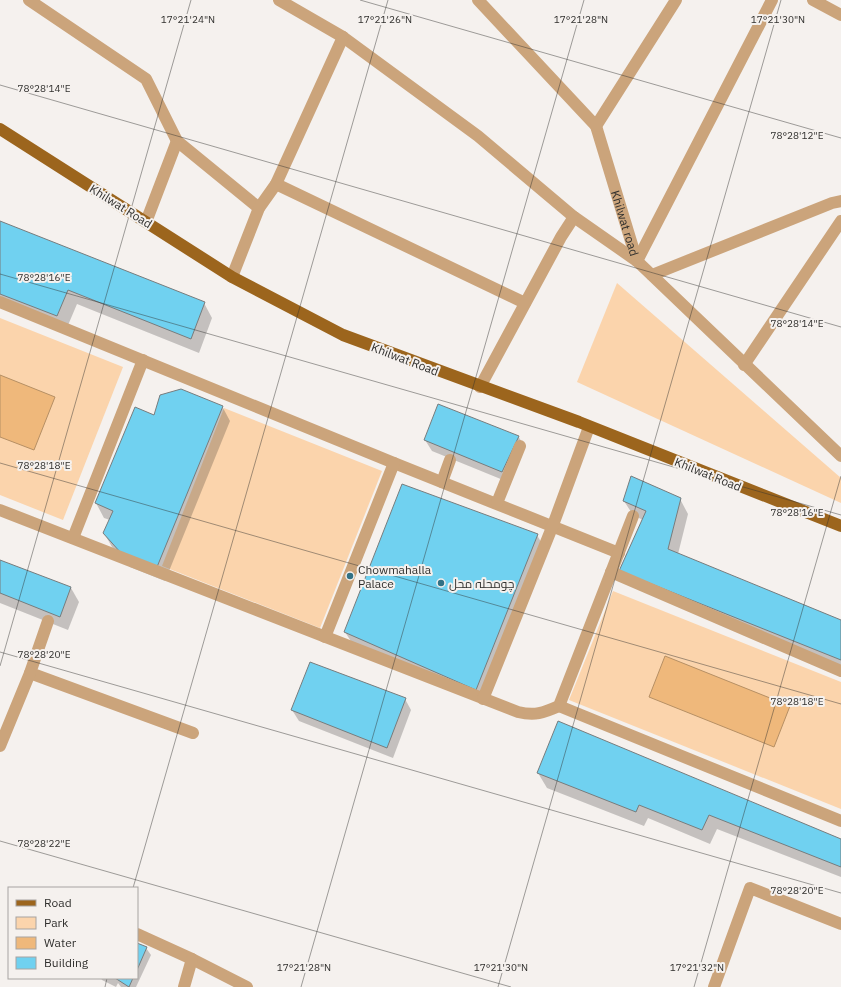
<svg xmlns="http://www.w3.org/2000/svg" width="841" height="987" font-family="'IBM Plex Sans',Cairo,sans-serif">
	<rect width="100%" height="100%" fill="#f5f1ee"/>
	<g fill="#fbd4ac">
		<polygon points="617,283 841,478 841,503 577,382"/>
		<polygon points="0,318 123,367 63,520 0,495"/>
		<polygon points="224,408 382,471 320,628 162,566"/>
		<polygon points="613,591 841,682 841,809 569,700"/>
	</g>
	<g fill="#efb87b" stroke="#b68f64">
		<polygon points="0,375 55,397 34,450 0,437"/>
		<polygon points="665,656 790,706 774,747 649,697"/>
	</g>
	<g fill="#0003">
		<polygon points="0,222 204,303 212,318 199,353 77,304 66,330 0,305"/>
		<polygon points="222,406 230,421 165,581 130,567 112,547 104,533 110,520 104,518 96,503"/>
		<polygon points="518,436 525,447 508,482 432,451 425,440"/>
		<polygon points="680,499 688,514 678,554 841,621 841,670 629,585 643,520 633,515 624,501"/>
		<polygon points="537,535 545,549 484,703 354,646 345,632"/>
		<polygon points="0,562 71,588 79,602 68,630 0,603"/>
		<polygon points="405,699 411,710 393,758 299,721 292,710"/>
		<polygon points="538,773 841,840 841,877 717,829 710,844 648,818 644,826 547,788"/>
		<polygon points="137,944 146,948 151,955 136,987 121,987 118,983 116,987 102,980 101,978 137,978"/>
	</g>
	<g fill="#70d1f0" stroke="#777c7d">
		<polygon points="0,221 205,302 191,339 68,290 57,316 0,294"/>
		<polygon points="181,389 223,406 157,567 121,553 103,533 113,511 95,503 135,407 154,415 160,395"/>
		<polygon points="438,404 519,436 502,472 424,440"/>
		<polygon points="631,476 681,498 668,549 841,620 841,660 619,571 646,511 623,501"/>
		<polygon points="402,484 538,534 476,690 344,632"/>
		<polygon points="0,560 71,587 60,617 0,593"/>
		<polygon points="310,662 406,698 387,748 291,710"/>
		<polygon points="558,721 841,839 841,867 709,815 702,830 639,805 636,812 537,773"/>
		<polygon points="137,943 147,947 137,970"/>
		<polygon points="115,978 133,978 129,987"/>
	</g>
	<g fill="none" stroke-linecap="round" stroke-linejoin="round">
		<g stroke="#cba47b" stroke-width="12">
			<polyline points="29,0 146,79 177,141 259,208"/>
			<polyline points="279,0 343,37 478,136 574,217 637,261 841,456"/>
			<path id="s1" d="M478,0l118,126 41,135"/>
			<polyline points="813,0 841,15"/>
			<polyline points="596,126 676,0"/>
			<polyline points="276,184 525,303"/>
			<polyline points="146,222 177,141"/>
			<polyline points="637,261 772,0"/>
			<polyline points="652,275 832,203 841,201"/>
			<polyline points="232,277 259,208 276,184 343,37"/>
			<polyline points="0,302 394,463 619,553"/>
			<polyline points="744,365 841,221"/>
			<polyline points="480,387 561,237 574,217"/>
			<polyline points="442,482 450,460"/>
			<polyline points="497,503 520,446"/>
			<path d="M0,510l518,202c17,4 25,1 41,-6l74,-190"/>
			<polyline points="73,538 143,360"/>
			<polyline points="611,572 841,671"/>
			<polyline points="48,621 30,673 193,733"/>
			<polyline points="325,637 394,463"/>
			<polyline points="483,699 553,525 589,427"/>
			<polyline points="559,706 841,821"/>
			<polyline points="0,746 30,673"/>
			<polyline points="137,934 192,959 247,987"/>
			<polyline points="184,987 192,959"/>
			<polyline points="714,987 750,888 841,924"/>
		</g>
		<polyline stroke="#9c651d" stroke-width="12" points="0,129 232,277 343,335 579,422 841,526"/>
	</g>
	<path fill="none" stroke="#31302e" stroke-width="1" stroke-opacity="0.45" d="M360,0l481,138M0,85l841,242M0,274l841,241M0,463l841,241M0,652l841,241M0,666l191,-666M0,841l511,146M133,888l255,-888M105,987l2,-9M301,987l283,-987M498,987l283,-987M694,987l147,-511"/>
	<g fill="#317185" stroke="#f5f1ee" stroke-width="1.5">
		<circle cx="350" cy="576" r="4"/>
		<circle cx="441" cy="583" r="4"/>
	</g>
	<g text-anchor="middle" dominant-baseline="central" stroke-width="4" stroke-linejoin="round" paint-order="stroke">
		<g font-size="12" fill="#31302e" stroke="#f5f1ee">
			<text transform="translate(121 206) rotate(32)">Khilwat Road</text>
			<text stroke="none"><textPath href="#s1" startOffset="274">Khilwat road</textPath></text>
			<text transform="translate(405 359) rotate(21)">Khilwat Road</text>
			<text transform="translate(708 474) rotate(22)">Khilwat Road</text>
		</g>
		<g font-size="12" fill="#31302e" stroke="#f5f1ee" text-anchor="start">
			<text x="358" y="569">Chowmahalla<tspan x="358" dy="14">Palace</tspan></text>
			<text x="449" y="583">چومحلہ محل</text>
		</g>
	</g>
	<g font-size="10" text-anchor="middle" fill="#31302e" stroke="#f5f1ee" stroke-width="4" stroke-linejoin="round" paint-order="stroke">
		<text x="188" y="23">17°21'24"N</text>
		<text x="385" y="23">17°21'26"N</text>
		<text x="581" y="23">17°21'28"N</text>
		<text x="778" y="23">17°21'30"N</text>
		<text x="44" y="92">78°28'14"E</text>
		<text x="797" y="139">78°28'12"E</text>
		<text x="44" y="281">78°28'16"E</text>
		<text x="797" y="327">78°28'14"E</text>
		<text x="44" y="469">78°28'18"E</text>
		<text x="797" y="516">78°28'16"E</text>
		<text x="44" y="658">78°28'20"E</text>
		<text x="797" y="705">78°28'18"E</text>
		<text x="44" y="847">78°28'22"E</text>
		<text x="797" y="894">78°28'20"E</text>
		<text x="304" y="971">17°21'28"N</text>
		<text x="501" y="971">17°21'30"N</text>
		<text x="697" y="971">17°21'32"N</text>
	</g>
	<rect x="8" y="887" width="130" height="92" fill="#f5f1ee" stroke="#a7a4a1"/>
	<rect x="16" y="900" width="20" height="6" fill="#9c651d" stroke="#a7a4a1"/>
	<text x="44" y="907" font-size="12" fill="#31302e">Road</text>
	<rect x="16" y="917" width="20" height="12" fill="#fbd4ac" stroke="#a7a4a1"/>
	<text x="44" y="927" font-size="12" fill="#31302e">Park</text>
	<rect x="16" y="937" width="20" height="12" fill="#efb87b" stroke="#a7a4a1"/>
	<text x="44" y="947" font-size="12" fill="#31302e">Water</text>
	<rect x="16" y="957" width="20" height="12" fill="#70d1f0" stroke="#a7a4a1"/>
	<text x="44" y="967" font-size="12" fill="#31302e">Building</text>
</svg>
